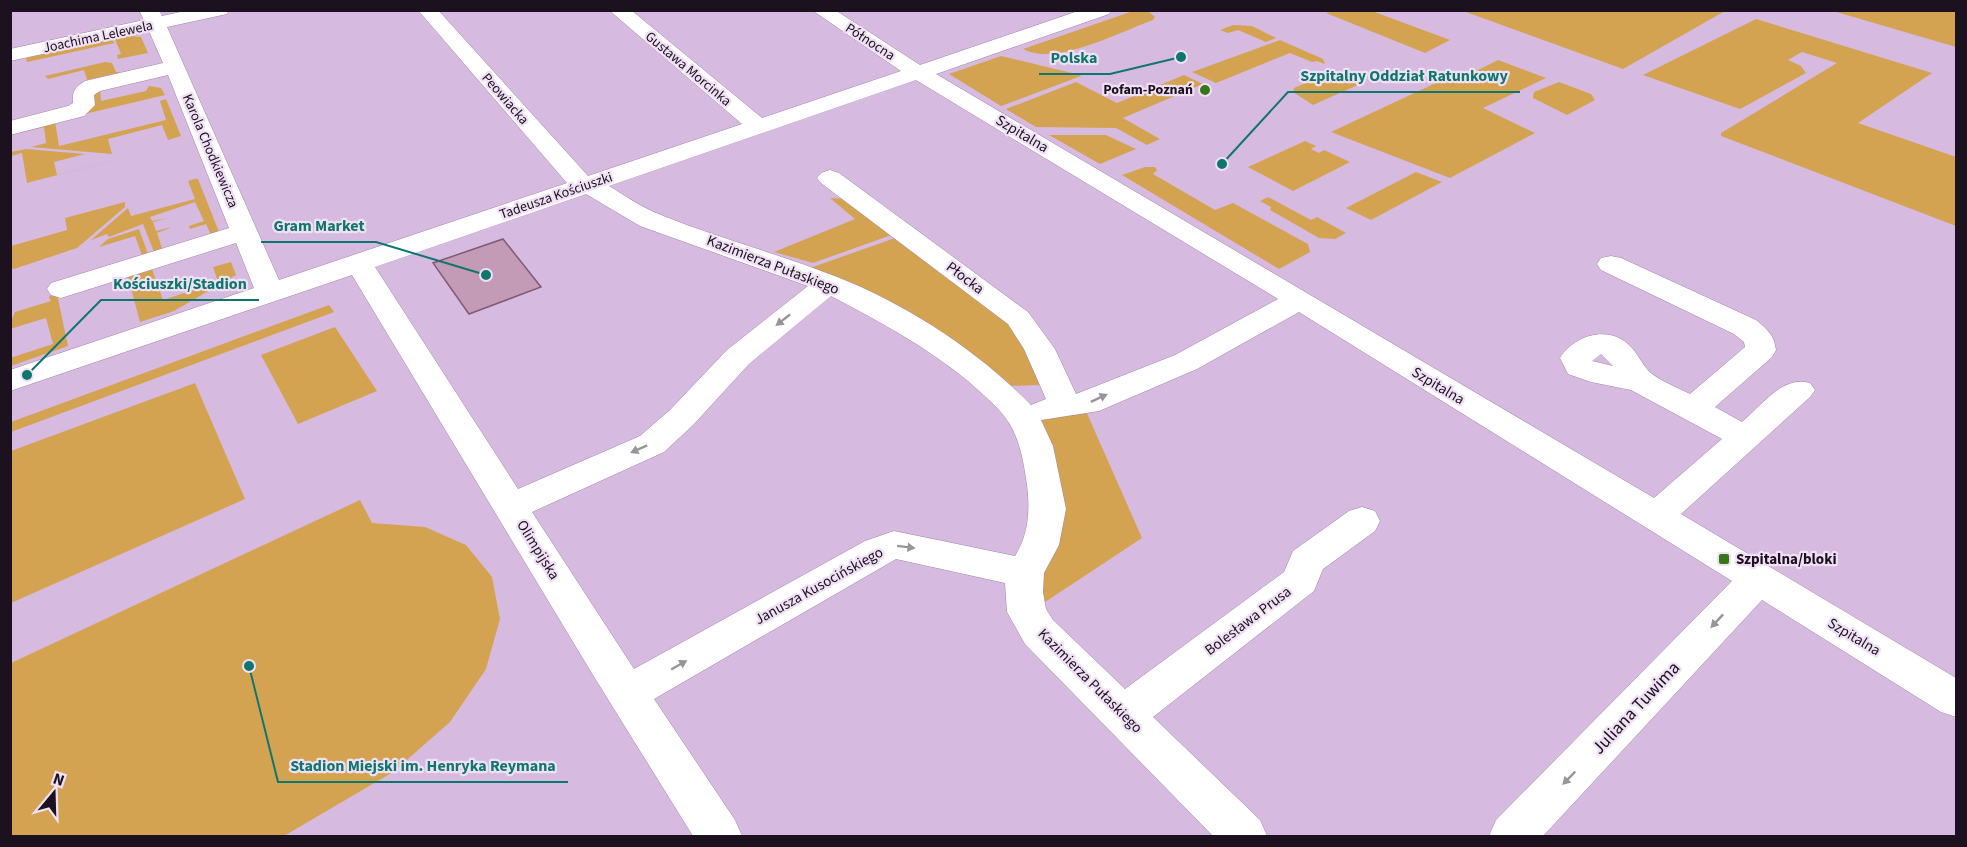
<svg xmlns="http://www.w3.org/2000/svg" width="1967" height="847" font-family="'Source Sans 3',sans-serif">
	<rect width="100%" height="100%" fill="#d7badf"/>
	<g fill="#d4a351">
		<path d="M1136,10l12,1 7,6 -2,3c-34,12 -98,47 -130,29z"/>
		<polygon points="1333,11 1372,11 1450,40 1425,53 1326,13"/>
		<polygon points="1463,11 1725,11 1623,69"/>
		<polygon points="1833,11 1956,11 1956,47"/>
		<polygon points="1756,19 1932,73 1858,123 1956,157 1956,226 1721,136 1721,133 1837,63 1802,52 1788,60 1801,66 1806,73 1740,109 1643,75"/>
		<polygon points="1233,25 1252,26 1276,38 1266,42 1238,30 1228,33 1220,30"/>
		<polygon points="131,36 141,37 148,53 118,59 117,55 121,54 115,39"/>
		<polygon points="113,39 114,43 27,62 26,58"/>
		<polygon points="1280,40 1323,59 1325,64 1317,61 1312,62 1290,53 1216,83 1192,72"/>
		<polygon points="1001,56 1080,75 1081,76 1001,106 949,74"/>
		<polygon points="1498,60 1546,78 1483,108 1535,133 1450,178 1331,132 1455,74 1470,80 1472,79 1466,76"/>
		<polygon points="105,62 112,63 116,72 122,72 87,80 84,70 48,79 45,76"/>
		<polygon points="1330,73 1360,84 1313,105 1293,92 1294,88"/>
		<polygon points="1184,75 1203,84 1123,118 1160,139 1147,145 1116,128 1036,127 1006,109 1076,82 1117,103"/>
		<polygon points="144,76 100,88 101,101 146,91 149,86 161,88 165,95 55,121 59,146 166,120 160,101 166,99 181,136 168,140 162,125 108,139 112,154 31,147 46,143 44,127 11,135 10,131 85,111 90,106 88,94 92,89"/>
		<polygon points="1559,82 1591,94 1595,100 1567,115 1533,98 1534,92"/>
		<polygon points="1049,135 1106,135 1136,149 1100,164"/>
		<polygon points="1305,141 1316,146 1311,149 1319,153 1324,150 1350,162 1293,191 1248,167"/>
		<polygon points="176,144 27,183 22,153 11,156 11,152 26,149 85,154 54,162 57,175"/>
		<polygon points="1145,167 1155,167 1157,170 1153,174 1215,210 1233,203 1308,244 1310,252 1279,269 1122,175"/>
		<polygon points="1416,172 1442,182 1371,220 1346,208"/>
		<polygon points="194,179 198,179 221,237 211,235 206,224 190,229 189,226 204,221 195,202 150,217 152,221 168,218 153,222 156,231 172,227 157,233 163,251 156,257 143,224 109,237 107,234 91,240 128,208 131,216 195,199 188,181"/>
		<polygon points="1268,197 1311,220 1317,217 1346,233 1335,239 1319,238 1270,210 1271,207 1260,201"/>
		<polygon points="830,198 851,199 897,233 813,263 774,252 855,219"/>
		<polygon points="125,202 125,207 77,248 14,269 11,268 11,246 67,230 65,218"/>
		<polygon points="139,229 148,254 143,258 135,236 99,247 108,239"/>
		<polygon points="895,238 1011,319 1041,383 1040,385 1005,386 810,268"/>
		<polygon points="180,254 183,259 152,269 163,300 218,282 213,267 231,262 236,275 174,311 140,322 127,273 57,294 68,346 11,366 10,358 53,344 46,318 10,329 11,321 15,312 51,301 49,297 52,294"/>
		<polygon points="329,305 334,312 11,432 11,422"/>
		<polygon points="335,327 377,391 298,424 261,355"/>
		<polygon points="195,383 245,499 11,603 11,451"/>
		<polygon points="1085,409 1142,538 1036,608 1040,420"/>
		<polygon points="360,500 372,523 425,527 466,545 492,577 500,619 486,669 450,722 393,772 284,836 11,836 11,663"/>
	</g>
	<polygon fill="#c39bb6" stroke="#7f5b74" stroke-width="1.5" points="503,239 541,287 469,314 433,263"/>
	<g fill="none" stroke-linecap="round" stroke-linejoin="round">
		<g stroke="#a186a9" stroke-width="1">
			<path id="minor" d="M139,10h20l3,6 28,-6h39l-2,4 -60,13 112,253 288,-97 -149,-173h20l150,166 154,-52 -133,-114h22l131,108 139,-47 -89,-61h23l85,55 161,-55h30l-2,4 -173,60 718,424 68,-59 -91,-49 -40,-8 -23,-8 -8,-16c15,-24 51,-34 72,-10 7,8 12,20 20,26 11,8 26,14 38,20l55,-47 -1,-5 -10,-8 -133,-64 -4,-6 4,-6 10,-2 10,2 135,62c12,10 18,15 20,30l-4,7 -57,50 27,15c20,-17 41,-47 68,-39l5,7 -5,7 -129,117 275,164v39l-15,-5 -179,-112 -219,236h-54l7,-16 236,-239 -433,-269 -102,57 -98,42 -58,9 12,26 13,63 -7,36 -15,28 -1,19 3,17 7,11 72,69 159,-117 9,-21 56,-40 13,-4 13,4 5,10 -5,10 -52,38 -9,22 -161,126 107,103 7,16h-54l-188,-192 -18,-32 -2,-29 -109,-24 -242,140 81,121 7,16h-49l-100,-161 -241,-400 -342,116v-21l244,-82 -18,-45 -175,55 -10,-3 -4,-6 4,-6 178,-55 -61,-153 -68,16 -6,4 1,10 -11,11 -74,19v-14l58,-15 5,-3c-1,-13 2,-15 12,-22l78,-18 -14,-32 -139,30v-12l134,-29zM916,80l344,208 18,11 -103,56 -99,39 -21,-45 -27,-37 -189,-139 -9,-3 -9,3 -4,5 4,5 187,141 16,25 22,50 -15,6c-53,-54 -123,-100 -194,-128 -58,-23 -119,-39 -176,-62 -18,-7 -36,-19 -52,-29zM586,194l54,32 168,60 -81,64 -57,60 -30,26 -122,53 -143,-222zM831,296c48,25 94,50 137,85 13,12 29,24 39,39 13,18 17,44 20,65 3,25 2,49 -12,71l-121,-25 -29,10 -231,128 -102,-157 132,-60 29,-27 56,-61zM1601,354l12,12 -21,-5z"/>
		</g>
		<use href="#minor" fill="#fff" fill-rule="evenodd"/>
	</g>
	<defs><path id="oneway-solid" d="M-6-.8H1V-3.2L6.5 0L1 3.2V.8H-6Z" transform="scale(1.5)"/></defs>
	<g fill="#99949a">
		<use href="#oneway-solid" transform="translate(783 320) rotate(142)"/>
		<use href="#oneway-solid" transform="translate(1099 398) rotate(-25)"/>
		<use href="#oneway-solid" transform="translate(639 449) rotate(156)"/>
		<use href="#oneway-solid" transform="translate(906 547) rotate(7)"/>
		<use href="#oneway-solid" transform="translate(1717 621) rotate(133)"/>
		<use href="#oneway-solid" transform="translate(679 665) rotate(-30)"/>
		<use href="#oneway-solid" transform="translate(1569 778) rotate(134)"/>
	</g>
	<g fill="#367818" stroke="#efe0f4" stroke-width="2">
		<circle cx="1205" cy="90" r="6"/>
		<rect x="1718" y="553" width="12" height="12" rx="3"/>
	</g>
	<g text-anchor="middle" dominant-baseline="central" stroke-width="4.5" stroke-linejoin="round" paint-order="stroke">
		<g font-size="14" fill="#1c111f" stroke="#efe0f4">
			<text transform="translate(98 37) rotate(-12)">Joachima Lelewela</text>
			<text transform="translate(870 42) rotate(33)">Północna</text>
			<text transform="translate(688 69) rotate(40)">Gustawa Morcinka</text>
			<text transform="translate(505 99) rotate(49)">Peowiacka</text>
			<text transform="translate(210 151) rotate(67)">Karola Chodkiewicza</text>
			<text transform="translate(556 196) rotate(-19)">Tadeusza Kościuszki</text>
		</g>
		<g font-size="14" font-weight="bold" fill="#1c111f" stroke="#efe0f4" text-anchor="end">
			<text x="1193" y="90">Pofam-Poznań</text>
		</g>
		<g font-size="15" fill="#1c111f" stroke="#efe0f4">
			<text transform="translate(1022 134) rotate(31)">Szpitalna</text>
			<text transform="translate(773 265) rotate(21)">Kazimierza Pułaskiego</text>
			<text transform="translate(965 278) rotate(37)">Płocka</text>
			<text transform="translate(1438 386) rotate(31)">Szpitalna</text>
			<text transform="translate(538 550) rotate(58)">Olimpijska</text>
			<text transform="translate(819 586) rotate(-29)">Janusza Kusocińskiego</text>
			<text transform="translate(1248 621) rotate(-37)">Bolesława Prusa</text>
			<text transform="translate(1854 637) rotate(31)">Szpitalna</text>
			<text transform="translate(1090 681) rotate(45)">Kazimierza Pułaskiego</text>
		</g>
		<g font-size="15" font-weight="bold" fill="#1c111f" stroke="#efe0f4" text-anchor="start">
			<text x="1736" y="559">Szpitalna/bloki</text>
		</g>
		<g font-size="18" fill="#1c111f" stroke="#efe0f4">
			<text transform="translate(1636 708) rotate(-47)">Juliana Tuwima</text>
		</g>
	</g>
	<path fill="none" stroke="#0f766e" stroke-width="2" d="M1181 57L1110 74H1039M1222 164L1288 92H1520M486 275L376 242H261M27 375L101 300H259M249 666L278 782H568"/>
	<g fill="#0f766e" stroke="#efe0f4" stroke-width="2">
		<circle cx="1181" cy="57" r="6"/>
		<circle cx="1222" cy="164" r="6"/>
		<circle cx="486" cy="275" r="6"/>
		<circle cx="27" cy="375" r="6"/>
		<circle cx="249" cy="666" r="6"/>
	</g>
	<g font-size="16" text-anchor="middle" font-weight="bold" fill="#0f766e" stroke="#efe0f4" stroke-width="4.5" stroke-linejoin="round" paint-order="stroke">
		<text x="1074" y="63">Polska</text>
		<text x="1404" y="81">Szpitalny Oddział Ratunkowy</text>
		<text x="319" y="231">Gram Market</text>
		<text x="180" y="289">Kościuszki/Stadion</text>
		<text x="423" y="771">Stadion Miejski im. Henryka Reymana</text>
	</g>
	<rect width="1967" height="847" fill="none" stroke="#1c111f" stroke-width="24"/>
	<g transform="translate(54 793) rotate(19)" stroke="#efe0f4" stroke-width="4.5" paint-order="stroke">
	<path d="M0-4.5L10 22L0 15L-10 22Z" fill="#1c111f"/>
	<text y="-9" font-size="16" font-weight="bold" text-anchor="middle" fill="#1c111f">N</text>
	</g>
</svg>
